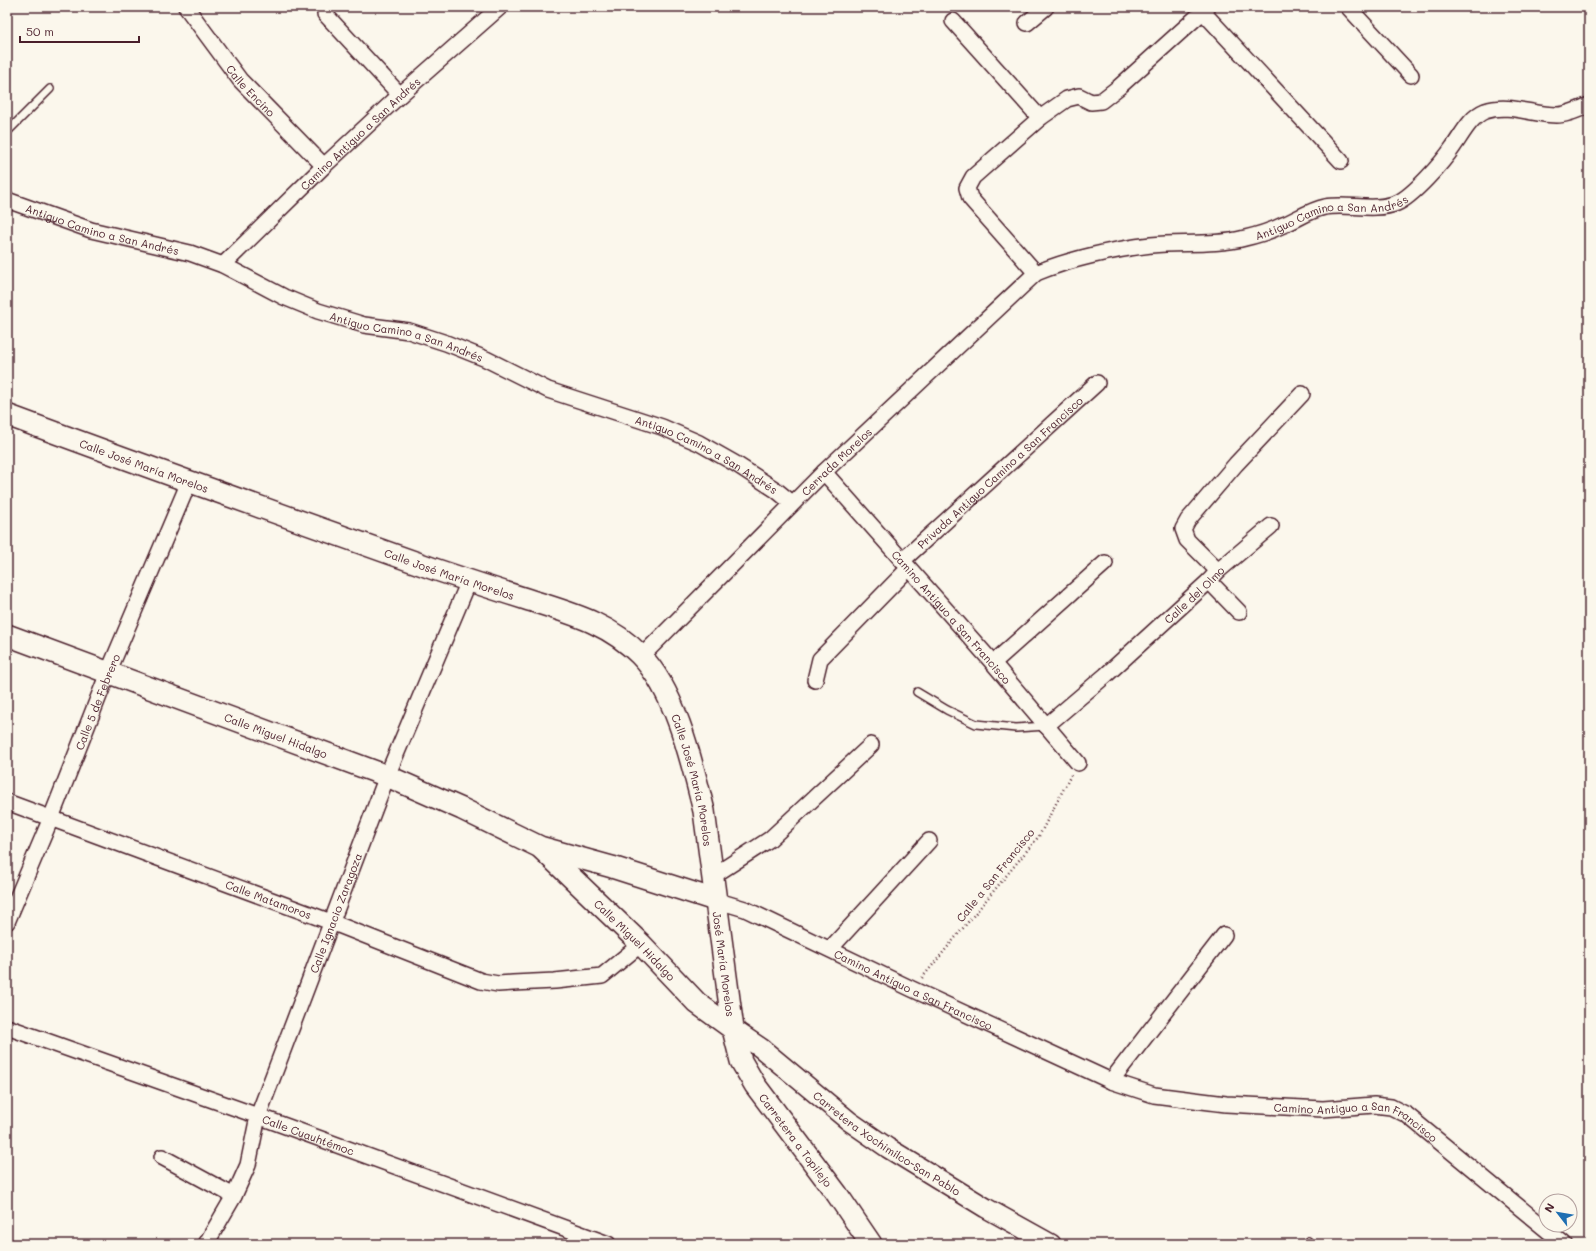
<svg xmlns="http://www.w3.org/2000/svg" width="1596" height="1251" font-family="Mali,sans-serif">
	<rect width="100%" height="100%" fill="#fbf7ec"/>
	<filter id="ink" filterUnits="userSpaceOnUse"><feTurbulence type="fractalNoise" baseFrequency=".025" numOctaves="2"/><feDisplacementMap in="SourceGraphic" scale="8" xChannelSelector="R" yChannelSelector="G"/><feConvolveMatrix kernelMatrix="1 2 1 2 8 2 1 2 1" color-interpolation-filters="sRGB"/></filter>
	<g filter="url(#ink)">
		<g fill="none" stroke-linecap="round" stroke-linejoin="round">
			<g stroke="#4a1f2b" stroke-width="10">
				<g id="service">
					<polyline points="7,132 50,89"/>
					<polyline points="917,692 947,710 976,724 1016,728 1046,726"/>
					<polyline points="1305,1244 1308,1241"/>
				</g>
			</g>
			<g stroke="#4a1f2b" stroke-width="18">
				<g id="minor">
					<path id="s1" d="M186,7l54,73 84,86"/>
					<polyline points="1348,7 1411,75"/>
					<polyline points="1203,12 1341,161"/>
					<polyline points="325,14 400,95"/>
					<polyline points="953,21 1040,118"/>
					<polyline points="1027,23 1046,7"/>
					<path id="s2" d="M7,200l84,30 99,23 33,12 61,32 34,14 46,14 45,6 37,12 40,16 62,31 114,37 37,16 37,21 40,26 16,13"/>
					<path id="s3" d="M223,265l101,-99 76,-71 100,-88"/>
					<polyline points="1036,273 970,198 967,188 973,177 1040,118 1067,99 1079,96 1091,102 1101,101 1119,87 1208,7"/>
					<path id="s4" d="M824,472l169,191 85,100"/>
					<path id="s5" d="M902,561l195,-178"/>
					<polyline points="1218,571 1187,540 1183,529 1188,520 1236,464 1302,394"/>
					<polyline points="1209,581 1239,612"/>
					<path id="s6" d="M642,656l182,-184 212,-199c34,-14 79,-24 115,-28 31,-3 63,1 94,-7 13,-3 26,-7 38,-13 13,-5 27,-15 42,-18 23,-4 49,5 72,-4 16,-7 46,-41 56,-56 9,-12 17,-30 32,-36 24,-8 48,4 72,4 10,0 23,-6 32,-10"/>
					<polyline points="993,663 1105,563"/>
					<polyline points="815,680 820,659 908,569"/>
					<path id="s7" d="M1046,726l60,-51 103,-94 9,-10 53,-45"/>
					<path id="s8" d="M7,802l324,120 150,59 17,3 15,-1 42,-2 47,-5 39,-32"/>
					<polyline points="713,876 770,839 871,745"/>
					<path id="s9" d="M715,900l30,9 167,80 199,92 43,14 72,9 97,5 51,-4 17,2 16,8 157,129"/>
					<path id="s10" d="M7,922l44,-104 57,-145 81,-191"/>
					<polyline points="830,949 929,841"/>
					<path id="s11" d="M7,1027l251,89 350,128"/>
					<polyline points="1111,1081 1224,935"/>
					<polyline points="162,1157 234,1196"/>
					<path id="s12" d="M206,1244l28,-48 14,-31 10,-49 129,-340 82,-195"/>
				</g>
			</g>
			<g stroke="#4a1f2b" stroke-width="22">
				<g id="tertiary">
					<path id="s13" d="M733,1029l28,19 88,73 39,27 98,60 65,36"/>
				</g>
			</g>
			<g stroke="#4a1f2b" stroke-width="24">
				<g id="secondary">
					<path id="s14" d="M7,415c143,53 286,104 430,155 30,10 60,20 89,29 43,14 82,23 114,56 36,36 52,108 64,156l29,218 8,32 14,24 82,109 34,50"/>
					<path id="s15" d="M7,635l380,141 75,33 78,38 72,20 103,33"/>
					<path id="s16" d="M542,849l99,95 56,59 36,26"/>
				</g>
			</g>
			<polyline stroke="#4a1f2b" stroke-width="2.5" stroke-dasharray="1 3" stroke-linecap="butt" points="922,978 1039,836 1071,775"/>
			<use href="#service" stroke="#fbf7ec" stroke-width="7"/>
			<use href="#minor" stroke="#fbf7ec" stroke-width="15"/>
			<use href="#tertiary" stroke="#fbf7ec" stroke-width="19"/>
			<use href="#secondary" stroke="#fbf7ec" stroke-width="21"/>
		</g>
	</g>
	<g text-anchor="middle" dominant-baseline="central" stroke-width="3" stroke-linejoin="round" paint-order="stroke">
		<g font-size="11" fill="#4a1f2b" stroke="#fbf7ec">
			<text stroke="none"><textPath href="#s1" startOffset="106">Calle Encino</textPath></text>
			<text stroke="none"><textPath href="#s3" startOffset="190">Camino Antiguo a San Andrés</textPath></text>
			<text stroke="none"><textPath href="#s6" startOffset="853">Antiguo Camino a San Andrés</textPath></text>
			<text stroke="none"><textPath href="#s2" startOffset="100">Antiguo Camino a San Andrés</textPath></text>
			<text stroke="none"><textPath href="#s2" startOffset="424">Antiguo Camino a San Andrés</textPath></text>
			<text stroke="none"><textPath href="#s2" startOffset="748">Antiguo Camino a San Andrés</textPath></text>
			<text stroke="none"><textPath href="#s6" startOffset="275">Cerrada Morelos</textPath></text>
			<text stroke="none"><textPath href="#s14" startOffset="146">Calle José María Morelos</textPath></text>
			<text stroke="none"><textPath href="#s5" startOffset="132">Privada Antiguo Camino a San Francisco</textPath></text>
			<text stroke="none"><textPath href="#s14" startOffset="470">Calle José María Morelos</textPath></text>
			<text stroke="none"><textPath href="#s7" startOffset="198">Calle del Olmo</textPath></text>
			<text stroke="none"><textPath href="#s4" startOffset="193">Camino Antiguo a San Francisco</textPath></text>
			<text stroke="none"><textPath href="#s10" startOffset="238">Calle 5 de Febrero</textPath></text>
			<text stroke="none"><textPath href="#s15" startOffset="287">Calle Miguel Hidalgo</textPath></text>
			<text stroke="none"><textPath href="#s14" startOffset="817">Calle José María Morelos</textPath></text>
			<text transform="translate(995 875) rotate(-51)">Calle a San Francisco</text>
			<text stroke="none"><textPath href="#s8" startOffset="279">Calle Matamoros</textPath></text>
			<text stroke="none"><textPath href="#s12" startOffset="357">Calle Ignacio Zaragoza</textPath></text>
			<text stroke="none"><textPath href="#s16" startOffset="130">Calle Miguel Hidalgo</textPath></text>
			<text stroke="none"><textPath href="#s14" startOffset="1004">José María Morelos</textPath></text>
			<text stroke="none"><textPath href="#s9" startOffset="218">Camino Antiguo a San Francisco</textPath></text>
			<text stroke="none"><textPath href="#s9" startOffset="688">Camino Antiguo a San Francisco</textPath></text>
			<text stroke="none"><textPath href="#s11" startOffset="320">Calle Cuauhtémoc</textPath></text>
			<text stroke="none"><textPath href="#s14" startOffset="1199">Carretera a Topilejo</textPath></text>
			<text stroke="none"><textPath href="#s13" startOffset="192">Carretera Xochimilco-San Pablo</textPath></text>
		</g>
	</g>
	<rect width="1596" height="1251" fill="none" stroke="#fbf7ec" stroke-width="24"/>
	<rect x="12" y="12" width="1572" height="1227" fill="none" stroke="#4a1f2b" stroke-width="1.5" filter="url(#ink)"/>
	<g transform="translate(1558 1213) rotate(301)"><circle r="19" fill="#fbf7ec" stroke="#b4a19f"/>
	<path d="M0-3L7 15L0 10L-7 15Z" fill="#1f6fb2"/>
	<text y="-6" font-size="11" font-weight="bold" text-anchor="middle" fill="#4a1f2b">N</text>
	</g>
	<path d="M20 36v6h119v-6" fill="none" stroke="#4a1f2b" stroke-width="2"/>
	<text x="26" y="36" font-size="12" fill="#4a1f2b" stroke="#fbf7ec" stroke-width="3" paint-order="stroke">50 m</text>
</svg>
